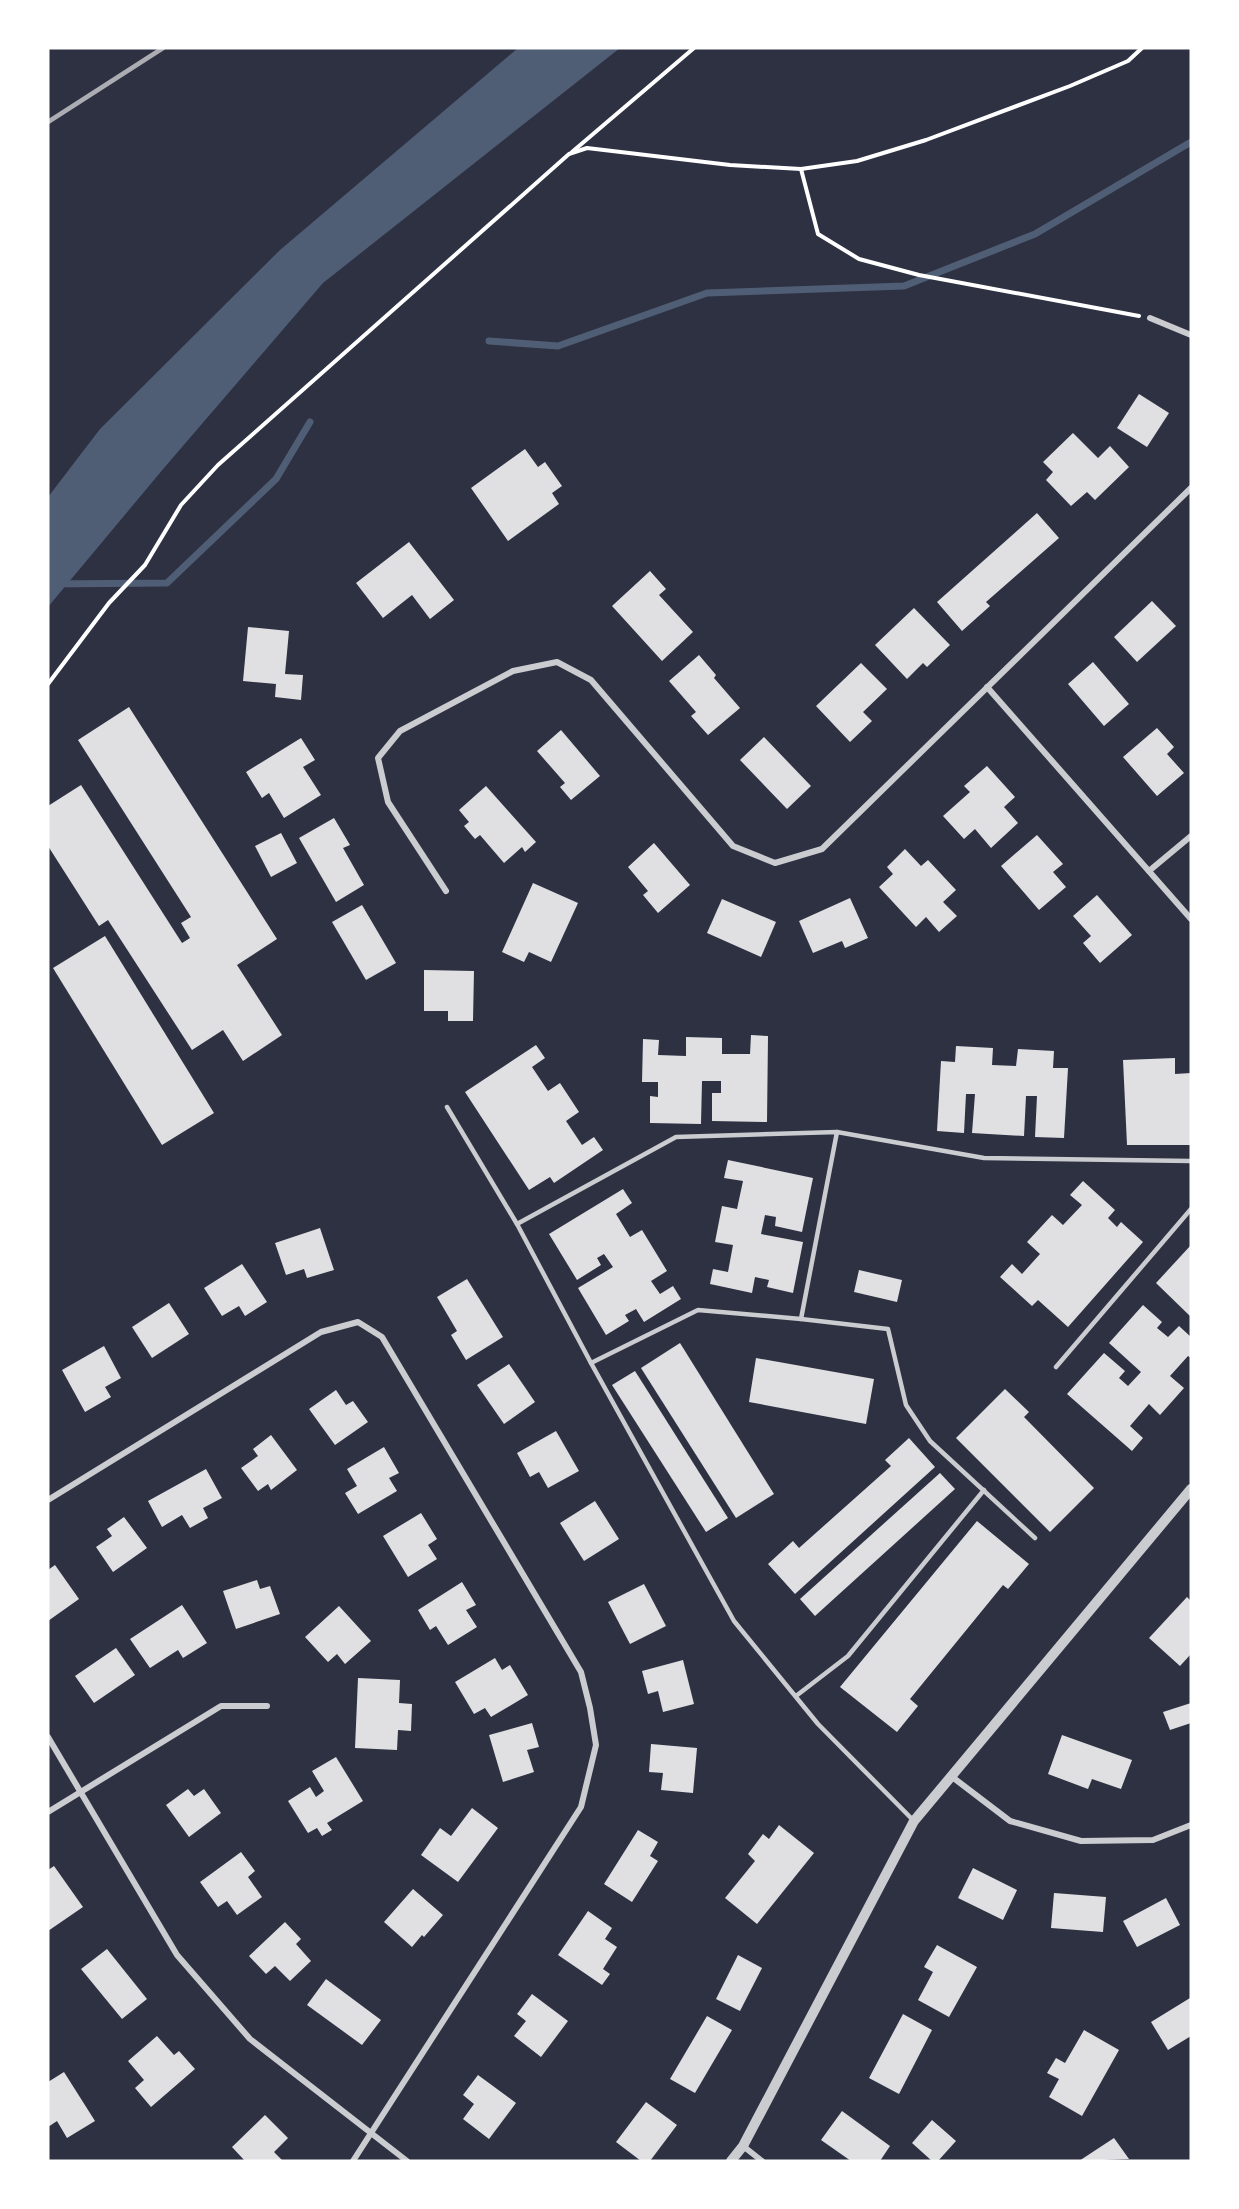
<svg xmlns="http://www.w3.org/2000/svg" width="1239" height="2209" font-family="'Work Sans',sans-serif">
	<rect width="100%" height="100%" fill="#2d3142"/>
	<polygon fill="#4f5d75" points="518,48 620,48 323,283 164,468 48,607 48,497 100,429 280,250"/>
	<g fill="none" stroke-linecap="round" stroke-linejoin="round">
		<g stroke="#4f5d75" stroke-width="7">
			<polyline points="489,341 558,346 707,293 904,286 1035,234 1191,142"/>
			<polyline points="48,584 167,583 276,479 310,422"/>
		</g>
	</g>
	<g fill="#e0e0e3">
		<polygon points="1139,394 1169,413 1147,447 1117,428"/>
		<polygon points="1073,433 1098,458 1110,446 1129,467 1095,500 1087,492 1071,506 1046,480 1053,472 1043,462"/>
		<polygon points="525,449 538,467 545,462 562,486 552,493 559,504 508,541 471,488"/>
		<polygon points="1037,513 1059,538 986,602 990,606 962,631 937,602"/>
		<polygon points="409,542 454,600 430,619 412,595 383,618 356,583"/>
		<polygon points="650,571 666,589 659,595 693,632 662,661 612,606"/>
		<polygon points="1152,601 1176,626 1137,662 1114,637"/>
		<polygon points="914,608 950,645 927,667 923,663 907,679 875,645"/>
		<polygon points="248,627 289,631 285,674 303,675 301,700 275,697 276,684 243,681"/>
		<polygon points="699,655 716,675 714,678 740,708 708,735 691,716 696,712 669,681"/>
		<polygon points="1093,662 1129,704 1104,726 1068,684"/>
		<polygon points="861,663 887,689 863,712 872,721 850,742 816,706"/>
		<polygon points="129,707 277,939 237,965 282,1035 243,1061 223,1030 192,1050 108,920 99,926 48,846 48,806 81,785 182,943 190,938 181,923 191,917 78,740"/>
		<polygon points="1157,728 1174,747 1167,754 1184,773 1157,796 1123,757"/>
		<polygon points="561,730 600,776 571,800 560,787 565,783 537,751"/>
		<polygon points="764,737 811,786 787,809 740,760"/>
		<polygon points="301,738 315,760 303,767 321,795 284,818 269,793 262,798 246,772"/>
		<polygon points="987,766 1015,797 1004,807 1018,823 991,848 975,829 964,839 943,816 970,792 964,786"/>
		<polygon points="486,786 536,842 525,852 522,847 504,863 480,835 475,839 464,826 469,822 459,810"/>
		<polygon points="334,818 350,845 343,848 364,885 336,902 299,838"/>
		<polygon points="281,833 297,863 271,877 255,846"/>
		<polygon points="1037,835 1063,864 1053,872 1066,887 1039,910 1001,866"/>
		<polygon points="654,843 690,885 658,913 643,895 648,891 628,867"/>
		<polygon points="905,849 921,866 928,860 956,890 943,902 957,916 939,932 926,917 916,927 879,887 893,874 887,867"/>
		<polygon points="533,883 578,903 551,962 529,952 524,962 502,952"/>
		<polygon points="1097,895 1132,935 1100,963 1083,943 1091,936 1073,916"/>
		<polygon points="850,898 868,938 845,948 842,941 813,953 799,921"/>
		<polygon points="722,899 776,922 761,957 707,933"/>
		<polygon points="362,905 396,963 366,980 332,922"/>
		<polygon points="105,936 214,1113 162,1145 53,968"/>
		<polygon points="424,970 474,971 473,1021 448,1021 448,1011 424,1011"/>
		<polygon points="751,1035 768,1036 767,1122 712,1121 712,1093 721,1093 721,1081 702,1081 701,1124 650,1123 650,1096 658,1097 658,1082 642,1082 643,1039 659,1040 658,1055 686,1056 686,1037 722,1038 722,1054 750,1054"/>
		<polygon points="536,1045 545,1058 532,1067 548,1091 560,1083 579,1112 566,1121 582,1145 594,1137 603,1150 554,1183 550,1177 529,1190 465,1092"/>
		<polygon points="956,1046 993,1048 992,1065 1016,1066 1018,1049 1054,1051 1053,1068 1068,1068 1064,1138 1035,1137 1037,1096 1026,1096 1024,1136 972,1133 975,1094 966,1094 964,1133 937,1131 941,1061 955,1062"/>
		<polygon points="1175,1058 1175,1074 1191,1073 1191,1145 1127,1145 1123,1060"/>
		<polygon points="728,1160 813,1178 802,1232 775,1226 776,1217 765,1215 761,1234 803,1242 793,1293 767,1287 769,1280 755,1277 752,1293 710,1284 713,1269 728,1272 733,1245 715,1242 722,1206 737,1209 743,1181 724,1178"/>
		<polygon points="1083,1181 1115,1210 1108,1218 1117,1227 1121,1222 1143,1242 1068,1327 1038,1300 1032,1306 1000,1277 1012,1264 1022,1274 1040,1254 1027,1242 1052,1215 1063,1225 1082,1205 1070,1195"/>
		<polygon points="623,1189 632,1203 616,1214 630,1237 642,1230 667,1271 651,1281 660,1294 673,1286 681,1299 644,1322 636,1309 625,1315 629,1321 606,1335 578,1288 613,1267 604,1254 597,1258 601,1265 577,1280 549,1234"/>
		<polygon points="320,1228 334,1270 307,1278 304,1269 286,1275 275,1243"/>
		<polygon points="1191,1245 1191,1317 1156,1283"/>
		<polygon points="242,1264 267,1302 245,1316 239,1306 222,1316 204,1288"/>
		<polygon points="859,1270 902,1280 897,1302 854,1292"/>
		<polygon points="467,1279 503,1337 466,1360 451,1335 457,1331 437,1297"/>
		<polygon points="169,1303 189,1334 152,1358 132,1327"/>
		<polygon points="1143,1305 1162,1322 1157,1328 1168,1337 1179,1326 1191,1337 1191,1358 1188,1356 1170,1376 1184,1388 1160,1415 1149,1404 1130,1426 1143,1438 1132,1451 1067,1394 1104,1353 1125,1371 1119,1378 1128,1386 1141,1372 1109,1343"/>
		<polygon points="680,1343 774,1494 736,1518 641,1368"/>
		<polygon points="104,1346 121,1378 105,1387 111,1397 85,1412 62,1370"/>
		<polygon points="756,1358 874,1379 866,1424 749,1402"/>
		<polygon points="509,1364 535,1402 504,1424 477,1385"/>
		<polygon points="635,1371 728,1518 706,1532 612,1385"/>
		<polygon points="1005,1389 1029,1412 1024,1417 1094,1488 1050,1532 956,1438"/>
		<polygon points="336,1390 346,1405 353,1401 368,1422 335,1445 309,1409"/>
		<polygon points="556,1431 579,1471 548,1488 539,1472 530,1477 517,1453"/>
		<polygon points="271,1435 297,1470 271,1490 268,1484 258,1491 241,1468 258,1456 253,1449"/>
		<polygon points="909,1438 935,1467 795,1594 768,1564 793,1541 799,1548 891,1466 885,1460"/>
		<polygon points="384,1447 399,1473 389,1478 397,1491 358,1514 345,1493 357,1486 347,1469"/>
		<polygon points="206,1469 222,1498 203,1508 208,1518 190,1528 182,1515 162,1527 148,1501"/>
		<polygon points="940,1473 955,1489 815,1616 800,1599"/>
		<polygon points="595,1501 619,1539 584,1561 560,1523"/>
		<polygon points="421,1513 437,1539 428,1545 437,1559 408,1577 383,1536"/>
		<polygon points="124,1517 147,1548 113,1572 96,1547 112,1536 107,1529"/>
		<polygon points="977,1521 1029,1564 1008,1589 1003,1585 910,1699 918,1706 897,1732 840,1687"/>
		<polygon points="55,1565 79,1599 48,1621 48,1570"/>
		<polygon points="257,1580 260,1589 270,1586 280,1614 236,1629 223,1591"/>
		<polygon points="462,1582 476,1605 466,1610 477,1627 448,1645 436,1626 430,1630 418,1610"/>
		<polygon points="644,1584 666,1626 630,1644 608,1602"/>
		<polygon points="1187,1597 1191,1601 1191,1654 1180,1666 1149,1638"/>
		<polygon points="182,1605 207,1643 183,1658 178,1650 150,1668 130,1639"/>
		<polygon points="339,1606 371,1641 345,1664 337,1654 328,1662 305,1637"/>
		<polygon points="116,1648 135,1675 94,1703 75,1676"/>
		<polygon points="495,1658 502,1670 510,1665 528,1695 491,1717 485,1708 474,1714 455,1682"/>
		<polygon points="683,1660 694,1704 663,1712 658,1691 648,1694 642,1671"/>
		<polygon points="358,1678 400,1680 399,1703 412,1704 411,1731 398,1730 397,1750 355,1748"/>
		<polygon points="1191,1703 1191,1723 1170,1730 1163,1712"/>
		<polygon points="532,1723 539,1747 527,1750 534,1772 503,1782 489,1735"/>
		<polygon points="1062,1735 1132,1760 1121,1789 1092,1779 1088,1789 1048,1774"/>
		<polygon points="651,1744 697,1748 693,1793 661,1790 663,1773 649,1772"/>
		<polygon points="336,1757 363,1801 327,1823 332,1830 322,1836 317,1828 308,1833 288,1801 310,1787 316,1797 324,1791 312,1771"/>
		<polygon points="188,1789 194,1796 204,1789 221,1813 189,1837 166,1805"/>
		<polygon points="472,1808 498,1828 458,1882 421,1855 440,1828 451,1836"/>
		<polygon points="779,1825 814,1853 757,1924 725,1898 755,1861 748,1854 763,1834 769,1839"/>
		<polygon points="638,1830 658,1842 650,1856 658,1861 632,1902 604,1884"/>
		<polygon points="241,1852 255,1871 248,1877 262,1897 237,1915 227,1901 218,1907 200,1882"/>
		<polygon points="54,1866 83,1907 48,1931 48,1870"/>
		<polygon points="973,1868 1017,1890 1003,1920 958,1898"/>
		<polygon points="413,1889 443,1915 424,1937 422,1935 412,1947 384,1922"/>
		<polygon points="1054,1893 1106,1897 1103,1932 1051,1928"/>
		<polygon points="1166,1898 1180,1925 1137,1947 1123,1921"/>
		<polygon points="588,1911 612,1928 605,1939 617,1947 603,1969 610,1974 602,1985 558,1955"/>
		<polygon points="285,1922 301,1939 296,1944 311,1961 290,1981 275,1966 266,1974 249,1956"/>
		<polygon points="937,1945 977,1967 949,2017 918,2000 933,1972 924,1967"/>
		<polygon points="107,1949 147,1999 122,2019 81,1969"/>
		<polygon points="738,1955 762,1968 740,2011 716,1999"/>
		<polygon points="326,1979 381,2020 362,2045 307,2005"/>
		<polygon points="532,1994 568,2021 541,2057 514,2036 526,2021 517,2014"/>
		<polygon points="1190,1998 1191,2036 1168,2050 1151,2022"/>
		<polygon points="903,2014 932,2030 899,2094 869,2078"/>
		<polygon points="707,2016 732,2030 695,2093 670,2079"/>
		<polygon points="1084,2030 1119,2050 1082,2116 1049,2097 1059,2079 1047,2073 1056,2058 1065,2063"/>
		<polygon points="157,2036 174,2055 179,2051 195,2069 151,2107 135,2088 144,2080 128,2061"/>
		<polygon points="64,2072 95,2121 67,2138 57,2121 48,2127 48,2082"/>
		<polygon points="478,2075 516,2103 489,2139 463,2119 474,2104 463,2095"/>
		<polygon points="646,2102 677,2125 650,2161 641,2161 616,2142"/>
		<polygon points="842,2111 890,2146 880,2161 851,2161 821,2140"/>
		<polygon points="265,2115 288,2138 274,2152 283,2161 245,2161 232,2147"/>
		<polygon points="932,2120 956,2141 938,2161 932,2161 912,2143"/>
		<polygon points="1114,2138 1129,2159 1079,2161"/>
	</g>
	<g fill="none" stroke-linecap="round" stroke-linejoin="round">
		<g stroke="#fff" stroke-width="4">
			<polyline points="572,152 694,48"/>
			<polyline points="801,169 818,234 859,259 919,275 1139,316"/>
			<polyline points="48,684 109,603 145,565 181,505 218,465 569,154 587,148 730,165 801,169 857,161 926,140 1070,86 1128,61 1142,48"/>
		</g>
		<g stroke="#caccd0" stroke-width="4.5">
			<polyline points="447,1107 517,1224 591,1363 734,1621 818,1724 914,1821"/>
			<polyline points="517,1224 676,1137 837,1132 984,1158 1191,1161"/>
			<polyline points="801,1319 837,1132"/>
			<polyline points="591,1363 698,1310 801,1319 888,1329 906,1405 930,1441 1035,1538"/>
			<polyline points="1056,1367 1191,1209"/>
			<polyline points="796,1696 848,1656 984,1490"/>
		</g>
		<g stroke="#caccd0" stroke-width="6">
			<polyline points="1150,318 1191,335"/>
			<polyline points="987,687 1191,919"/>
			<polyline points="1149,871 1191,836"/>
			<polyline points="446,891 388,802 378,758 400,731 513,671 557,662 591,680 733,846 775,863 822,849 1191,488"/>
			<polyline points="48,1500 321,1332 358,1322 382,1337 581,1672 590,1708 596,1745 581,1807 353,2161"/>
			<polyline points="48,1737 177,1955 250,2039 407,2161"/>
			<polyline points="951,1776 1010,1821 1081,1841 1153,1840 1191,1825"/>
			<polyline points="48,1812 221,1706 267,1706"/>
			<polyline points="743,2146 762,2161"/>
		</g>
		<polyline stroke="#caccd0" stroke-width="10" points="731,2161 743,2146 914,1821 1191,1489"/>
		<polyline stroke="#abadb3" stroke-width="4.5" points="48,122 163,48"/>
	</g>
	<rect width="1239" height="2209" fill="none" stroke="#ffffff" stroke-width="99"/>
</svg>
